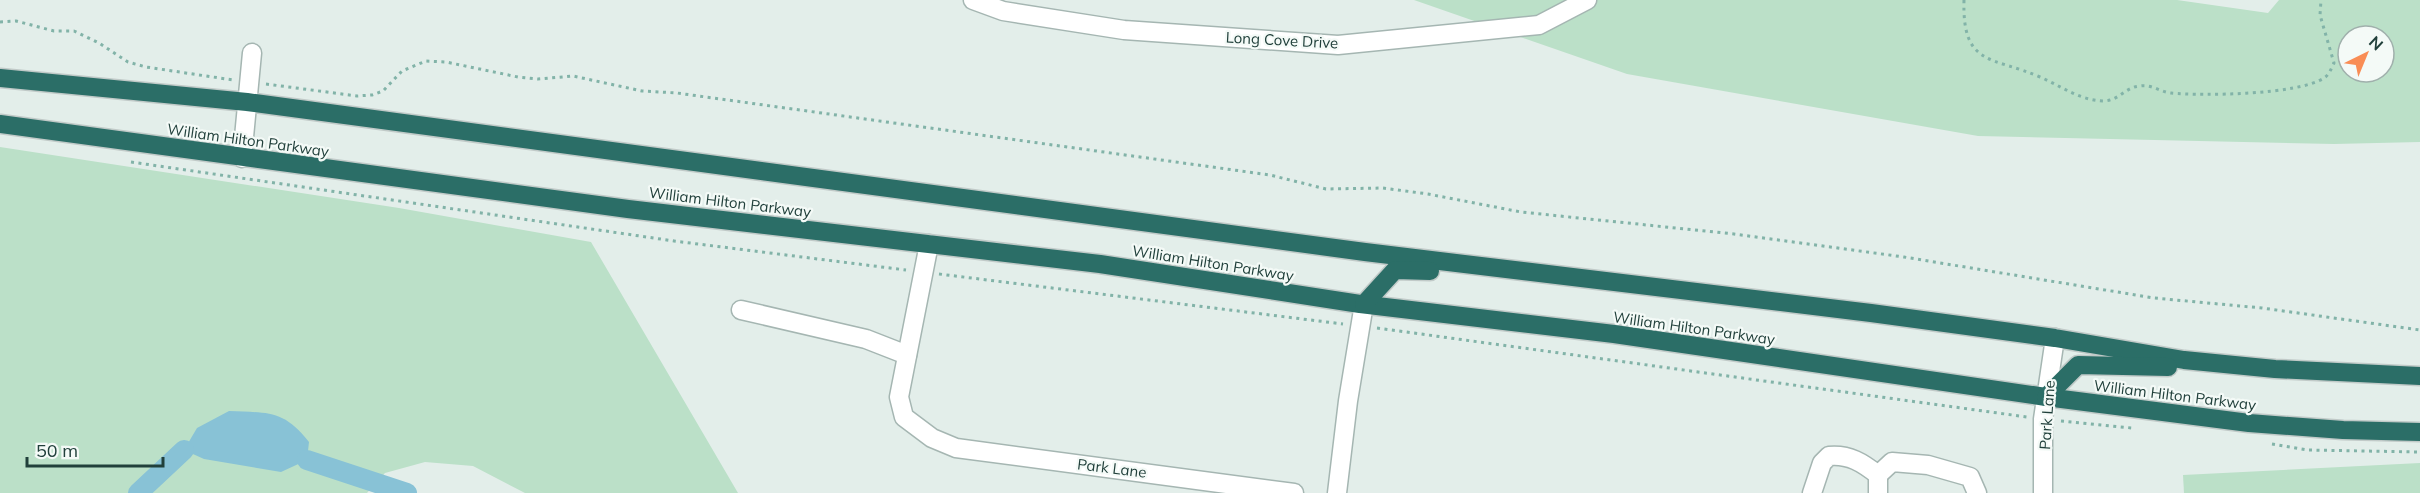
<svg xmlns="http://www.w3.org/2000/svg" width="2420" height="493" font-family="Mulish,sans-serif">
	<rect width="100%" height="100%" fill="#e3eeea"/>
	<g fill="#bbe0c8" fill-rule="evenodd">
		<path d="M1414,0h763l91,13 11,-13h141v142l-86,2 -356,-8 -351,-62zM2348,36h36v36h-36z"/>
		<polygon points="0,147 399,208 591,242 738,493 525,493 473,466 425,462 385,473 367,493 0,493"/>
		<polygon points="2420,463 2420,493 2184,493 2183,475"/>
	</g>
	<path fill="#88c2d6" d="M229,411c39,2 54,-2 80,31l-2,18 -26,12 -77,-13 -20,-9 13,-22z"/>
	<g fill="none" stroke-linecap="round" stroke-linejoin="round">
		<g stroke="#88c2d6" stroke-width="20">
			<polyline points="307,460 407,493"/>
			<polyline points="138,493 184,450"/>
		</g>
		<g stroke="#a5b6b2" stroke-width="21">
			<g id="minor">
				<polyline points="973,0 1003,11 1124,30 1338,45 1539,25 1587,0"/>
				<polyline points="242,158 252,53"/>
				<polyline points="929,244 899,397 904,417 932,438 956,448 1294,493"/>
				<polyline points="741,310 866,339 907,355"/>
				<polyline points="1878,475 1892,462 1928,465 1970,477 1977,493"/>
				<polyline points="1337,493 1348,401 1364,304"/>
				<path d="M1812,493l10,-30 7,-7c20,-2 34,7 49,19v18"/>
				<polyline points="2043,493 2043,419 2055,338"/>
			</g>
		</g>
		<g stroke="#c1cac8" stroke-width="21">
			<g id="highway">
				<polyline points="0,78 247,102 1365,252 1871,313 2055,338 2184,360 2275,369 2420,376"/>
				<polyline points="0,124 628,209 1100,264 1360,304 1614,334 2046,397 2249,423 2343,430 2420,432"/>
				<polyline points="1364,304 1395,270 1430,271"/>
				<polyline points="2046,397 2078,365 2168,367"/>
			</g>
		</g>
		<g stroke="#82b3a8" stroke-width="3" stroke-dasharray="3 4.5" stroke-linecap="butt">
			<path d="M1964,0c-2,67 28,56 76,77 21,9 39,23 63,24 16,0 22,-14 37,-15 12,-2 20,6 31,7 33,3 126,2 153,-15 5,-3 7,-9 10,-15l-14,-48 1,-15"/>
			<polyline points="0,22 16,21 54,31 74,31 99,43 128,62 146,67 233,80"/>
			<polyline points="266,84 357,96 372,95 383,91 402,71 426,61 446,62 518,77 538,79 573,76 642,91 677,93 1270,175 1326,189 1383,188 1428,194 1521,212 1734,234 1904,257 2154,298 2262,308 2420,330"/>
			<polyline points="131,162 674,241 906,270"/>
			<polyline points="939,274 1343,324"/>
			<polyline points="1377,328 2027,417"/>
			<polyline points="2061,421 2132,428"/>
			<polyline points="2272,444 2308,450 2420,452"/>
		</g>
		<use href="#minor" stroke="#fff" stroke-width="18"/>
		<use href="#highway" stroke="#2b6e67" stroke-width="18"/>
	</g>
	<g text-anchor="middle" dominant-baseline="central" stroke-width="4.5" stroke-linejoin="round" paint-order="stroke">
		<g font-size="15" fill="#21403b" stroke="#f4faf7">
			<text transform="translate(1282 40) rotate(3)">Long Cove Drive</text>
			<text transform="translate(248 140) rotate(8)">William Hilton Parkway</text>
			<text transform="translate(730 202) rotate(7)">William Hilton Parkway</text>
			<text transform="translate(1213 263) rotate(9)">William Hilton Parkway</text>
			<text transform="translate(1694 328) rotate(8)">William Hilton Parkway</text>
			<text transform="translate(2175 395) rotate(7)">William Hilton Parkway</text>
			<text transform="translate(2047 415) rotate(-86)">Park Lane</text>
			<text transform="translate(1112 468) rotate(7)">Park Lane</text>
		</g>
	</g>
	<g transform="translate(2366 54) rotate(43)"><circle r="28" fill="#f4faf7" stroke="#a0b0ac" stroke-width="1.5"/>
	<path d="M0-4.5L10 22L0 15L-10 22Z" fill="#f98d55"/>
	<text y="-9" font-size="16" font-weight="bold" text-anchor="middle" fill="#21403b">N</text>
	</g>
	<path d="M27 457v9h136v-9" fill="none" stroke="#21403b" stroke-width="3"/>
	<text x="36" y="457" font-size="18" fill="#21403b" stroke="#f4faf7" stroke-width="4.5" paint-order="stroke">50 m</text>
</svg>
